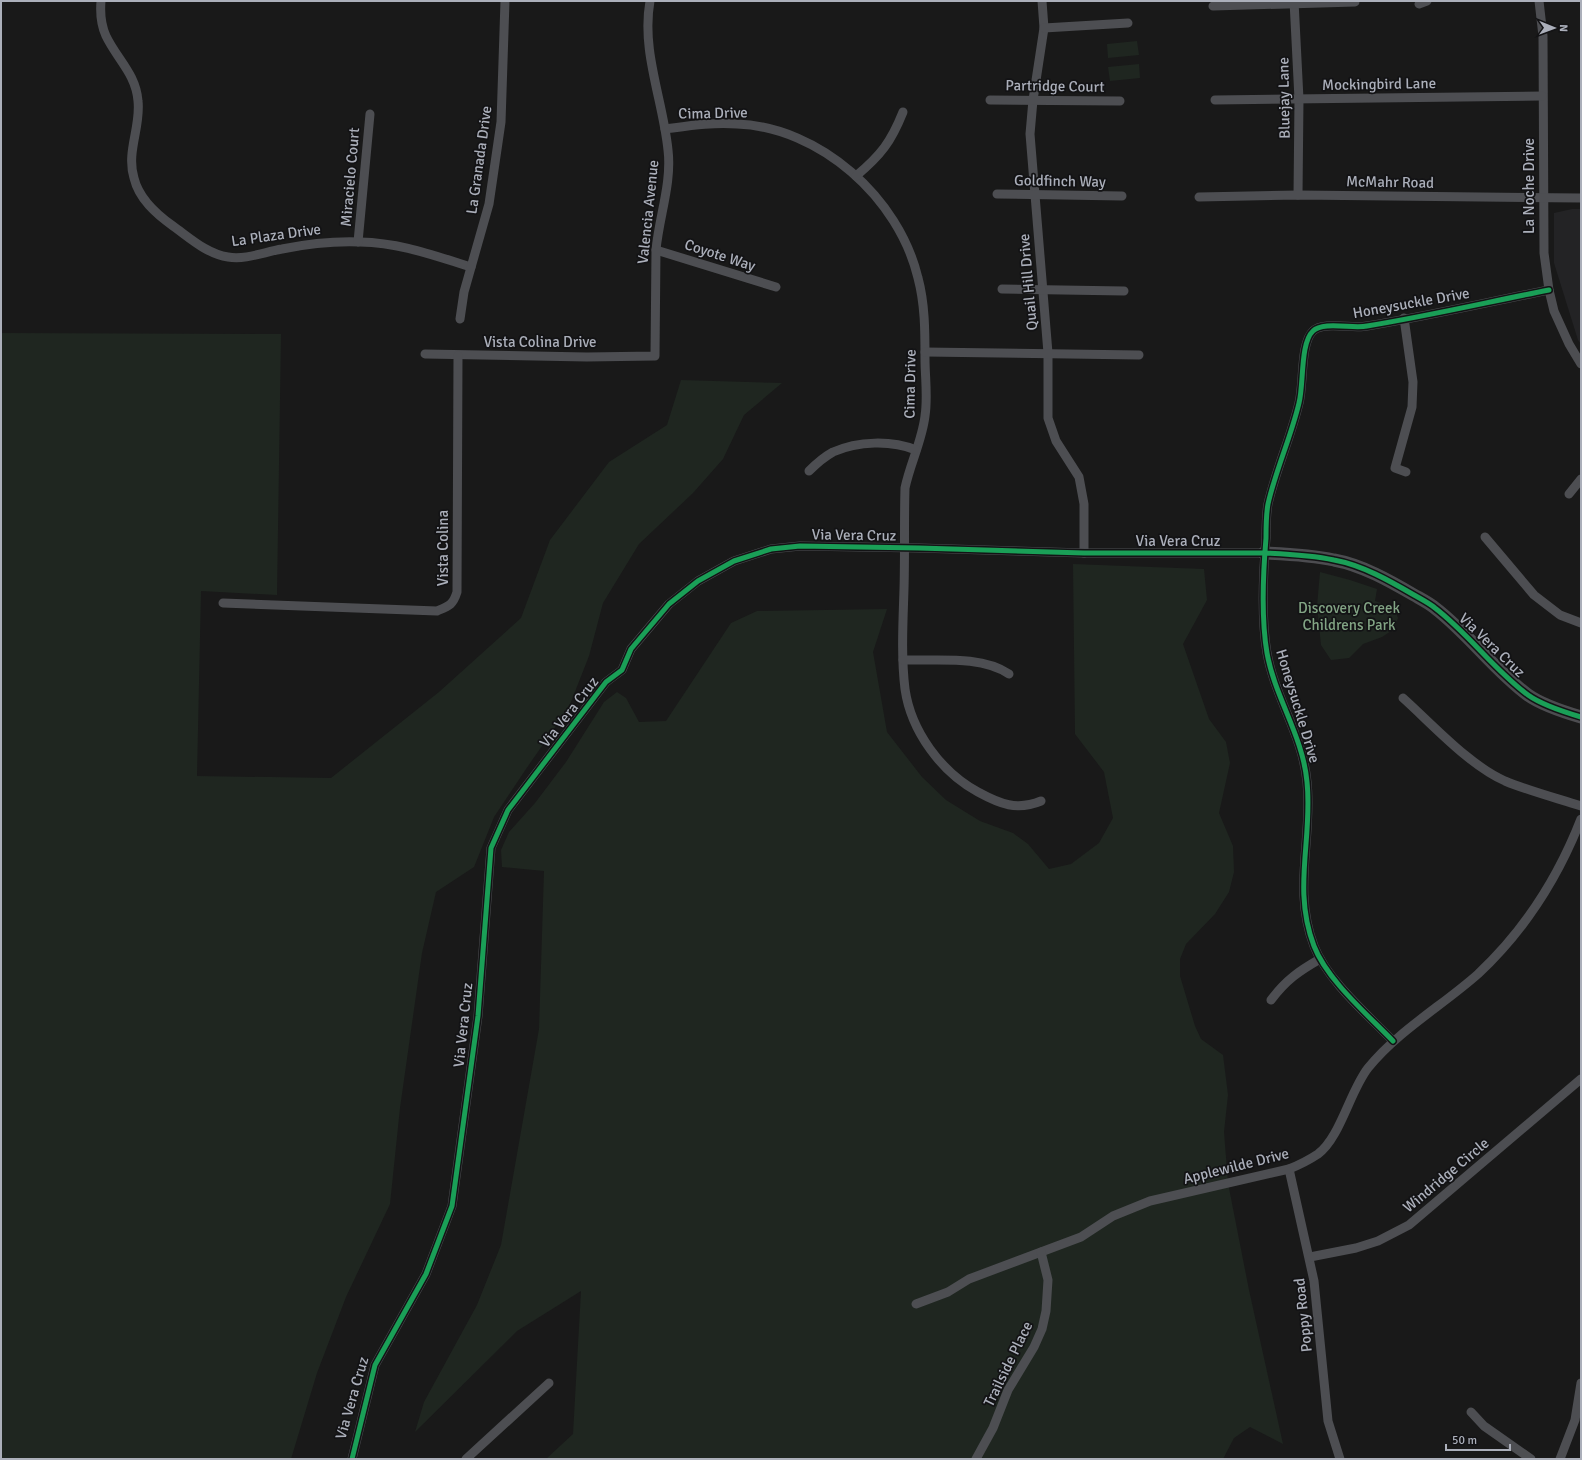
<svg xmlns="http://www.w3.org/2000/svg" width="1582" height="1460" font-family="Signika,sans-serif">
	<rect width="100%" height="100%" fill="#191919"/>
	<polygon fill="#232325" points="1572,209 1581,209 1581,344 1578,340 1554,263 1554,213"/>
	<g fill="#1f2620">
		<polygon points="1137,41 1139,55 1108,58 1107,44"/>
		<polygon points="1139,64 1140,78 1110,81 1108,67"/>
		<polygon points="1,333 281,334 277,595 201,591 197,776 331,778 439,692 521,618 550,540 609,462 667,425 681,380 782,383 744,415 723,459 693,493 639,544 603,603 589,656 569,707 526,769 494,817 474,867 436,892 422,953 400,1108 390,1204 346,1297 317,1373 291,1459 1,1459"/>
		<polygon points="1073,564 1204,569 1207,600 1183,644 1209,719 1226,742 1230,763 1219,813 1233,846 1234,872 1229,892 1215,914 1186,944 1180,959 1180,976 1195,1026 1201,1039 1223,1055 1228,1095 1224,1132 1228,1183 1249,1290 1283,1444 1250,1427 1234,1438 1223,1459 546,1459 573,1434 581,1291 517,1331 415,1432 424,1402 477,1305 501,1245 539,1029 544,871 502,867 501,850 509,832 535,803 566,762 604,702 617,692 626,698 639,722 666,721 731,623 757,611 887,609 873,652 887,732 922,777 946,800 980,821 1013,833 1028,844 1049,869 1071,864 1099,843 1113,818 1104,772 1075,734"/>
		<polygon points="1320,572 1350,580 1377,589 1375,601 1394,607 1398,618 1394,629 1382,637 1363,644 1349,658 1331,660 1321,645 1317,606"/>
	</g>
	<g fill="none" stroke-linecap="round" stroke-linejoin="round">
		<g stroke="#4d4e52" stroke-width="9">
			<path d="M101,1c-1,12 0,24 5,35 11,23 30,38 32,65 3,26 -12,51 -4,77 5,21 22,36 39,48 17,12 34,28 55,31 18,3 36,-5 54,-8 25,-5 52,-8 78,-7 41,1 72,13 111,25"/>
			<polyline points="1042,1 1044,28 1033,100 1030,134 1048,353 1048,418 1056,441 1079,477 1084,504 1084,553"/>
			<polyline points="1294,1 1299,99 1298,195"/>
			<polyline points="1539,1 1543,36 1544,253 1549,290 1554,311 1569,344 1581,364"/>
			<polyline points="1419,4 1427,1"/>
			<polyline points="1213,6 1355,2"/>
			<polyline points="1044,28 1128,23"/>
			<polyline points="990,100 1120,101"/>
			<polyline points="1215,100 1542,96"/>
			<path d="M665,129c23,-3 48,-7 72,-5 83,3 162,74 181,154 7,26 7,53 7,81 0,18 3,38 0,57 -3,25 -15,48 -20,72 -1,34 0,67 -1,101 -1,33 -3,67 1,100 6,42 36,83 73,103 22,12 39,19 63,9"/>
			<path d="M856,176c25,-21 35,-34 47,-64"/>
			<polyline points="997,194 1122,196"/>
			<polyline points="1199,197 1298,195 1581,198"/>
			<polyline points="358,242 370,114"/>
			<polyline points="656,250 776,287"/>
			<polyline points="1002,289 1124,291"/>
			<polyline points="1404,318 1413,382 1412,407 1395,468 1406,472"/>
			<polyline points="460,319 464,292 489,204 501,122 505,1"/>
			<polyline points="925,352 1139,355"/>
			<path d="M425,354l162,3 68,-1 1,-106c3,-33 16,-67 12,-100 -5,-50 -27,-99 -18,-149"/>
			<path d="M809,471c7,-7 15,-14 24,-19 25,-11 58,-12 83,-2"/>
			<polyline points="1569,494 1581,479"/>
			<polyline points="1485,537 1534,595 1560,615 1581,623"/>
			<path d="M223,603l214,8c12,-5 16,-6 20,-19l1,-236"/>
			<path d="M903,660c33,1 78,-5 106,14"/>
			<path d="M1403,698c30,27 66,67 102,83 24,10 51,17 76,25"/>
			<path d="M1271,1000c15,-20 28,-29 49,-41"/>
			<path d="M1393,1041c-25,-26 -66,-61 -79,-95 -22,-57 -1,-108 -7,-164 -4,-46 -32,-84 -40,-129 -6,-35 -4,-79 -1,-115 0,-11 0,-23 2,-34 8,-35 23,-67 31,-101 5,-19 1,-60 14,-72 10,-10 40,-2 54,-5 61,-10 121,-24 182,-36"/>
			<polyline points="1289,1169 1314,1281 1328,1421 1340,1459"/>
			<polyline points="1310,1257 1356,1248 1378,1241 1409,1225 1581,1079"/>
			<path d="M916,1304l32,-12 21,-13 112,-42 32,-21 37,-15 139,-32c10,-4 20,-9 29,-15 22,-16 32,-63 50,-86 31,-38 74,-62 110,-94 46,-43 80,-96 103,-155"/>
			<polyline points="1471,1412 1484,1426 1531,1459"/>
			<polyline points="352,1459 375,1365 426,1274 452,1206 478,1016 491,848 508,810 606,682 622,670 631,649 669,604 698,581 734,561 771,549 800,546 919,548 1084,553 1264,553"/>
			<polyline points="466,1459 549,1383"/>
			<polyline points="976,1459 993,1428 1008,1390 1034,1347 1042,1329 1046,1311 1048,1280 1041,1252"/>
			<polyline points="1560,1459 1575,1420 1581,1383"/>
		</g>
		<path stroke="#4c4c50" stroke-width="13" d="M1264,553c24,1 47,2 70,7 28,5 56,21 80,35 7,4 15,8 21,13 34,26 59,62 93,87 14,10 36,17 53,22"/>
		<g stroke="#131315" stroke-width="8">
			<g id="cycleway">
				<path d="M1393,1041c-25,-26 -66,-61 -79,-95 -22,-57 -1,-108 -7,-164 -4,-46 -32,-84 -40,-129 -6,-35 -4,-79 -1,-115 0,-11 0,-23 2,-34 8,-35 23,-67 31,-101 5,-19 1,-60 14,-72 10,-10 40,-2 54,-5 61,-10 121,-24 182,-36"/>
				<path d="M352,1459l23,-94 51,-91 26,-68 26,-190 13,-168 17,-38 98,-128 16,-12 9,-21 38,-45 29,-23 36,-20 37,-12 29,-3 119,2 165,5h180c24,1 47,2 70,7 28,5 56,21 80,35 7,4 15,8 21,13 34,26 59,62 93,87 14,10 36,17 53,22"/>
			</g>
		</g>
		<use href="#cycleway" stroke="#1a9f57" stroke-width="5"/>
	</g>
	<g text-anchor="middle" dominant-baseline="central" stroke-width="3.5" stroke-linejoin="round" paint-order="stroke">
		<g font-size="15" fill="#abafba" stroke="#131315">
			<text transform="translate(1379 84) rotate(-1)">Mockingbird Lane</text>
			<text transform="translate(1055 86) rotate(1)">Partridge Court</text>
			<text transform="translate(1284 98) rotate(-91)">Bluejay Lane</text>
			<text transform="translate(713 113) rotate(-1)">Cima Drive</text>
			<text transform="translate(479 160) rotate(-82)">La Granada Drive</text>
			<text transform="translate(350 177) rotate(-85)">Miracielo Court</text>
			<text transform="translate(1060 181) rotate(1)">Goldfinch Way</text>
			<text transform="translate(1390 182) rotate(1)">McMahr Road</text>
			<text transform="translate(1529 186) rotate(-90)">La Noche Drive</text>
			<text transform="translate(648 212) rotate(-84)">Valencia Avenue</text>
			<text transform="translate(276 235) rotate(-8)">La Plaza Drive</text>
			<text transform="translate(720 255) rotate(18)">Coyote Way</text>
			<text transform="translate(1028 282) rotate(-95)">Quail Hill Drive</text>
			<text transform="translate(1411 303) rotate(-10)">Honeysuckle Drive</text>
			<text x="540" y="342">Vista Colina Drive</text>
			<text transform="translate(910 384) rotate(-89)">Cima Drive</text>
			<text transform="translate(854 535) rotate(1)">Via Vera Cruz</text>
			<text x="1178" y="541">Via Vera Cruz</text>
			<text transform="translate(443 548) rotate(-90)">Vista Colina</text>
			<text transform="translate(1492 645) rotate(44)">Via Vera Cruz</text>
			<text transform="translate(1298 706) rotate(73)">Honeysuckle Drive</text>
			<text transform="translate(569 712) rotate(-52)">Via Vera Cruz</text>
			<text transform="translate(463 1025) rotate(-84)">Via Vera Cruz</text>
			<text transform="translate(1236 1166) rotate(-14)">Applewilde Drive</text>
			<text transform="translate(1446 1175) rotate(-40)">Windridge Circle</text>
			<text transform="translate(1303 1315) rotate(-96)">Poppy Road</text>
			<text transform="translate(1008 1364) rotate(-64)">Trailside Place</text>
			<text transform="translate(352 1398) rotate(-74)">Via Vera Cruz</text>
		</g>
		<g font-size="15" fill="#82a484" stroke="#131315">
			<text x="1349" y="608">Discovery Creek<tspan x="1349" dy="17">Childrens Park</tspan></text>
		</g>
	</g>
	<rect width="1582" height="1460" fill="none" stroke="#abafba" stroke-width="4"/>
	<g transform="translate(1554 28) rotate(91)" stroke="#131315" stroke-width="3" paint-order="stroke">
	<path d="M0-3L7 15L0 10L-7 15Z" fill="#abafba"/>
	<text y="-6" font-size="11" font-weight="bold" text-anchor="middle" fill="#abafba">N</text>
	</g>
	<path d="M1446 1444v6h64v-6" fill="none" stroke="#abafba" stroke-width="2"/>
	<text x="1452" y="1444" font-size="12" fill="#abafba" stroke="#131315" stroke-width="3" paint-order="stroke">50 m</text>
</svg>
